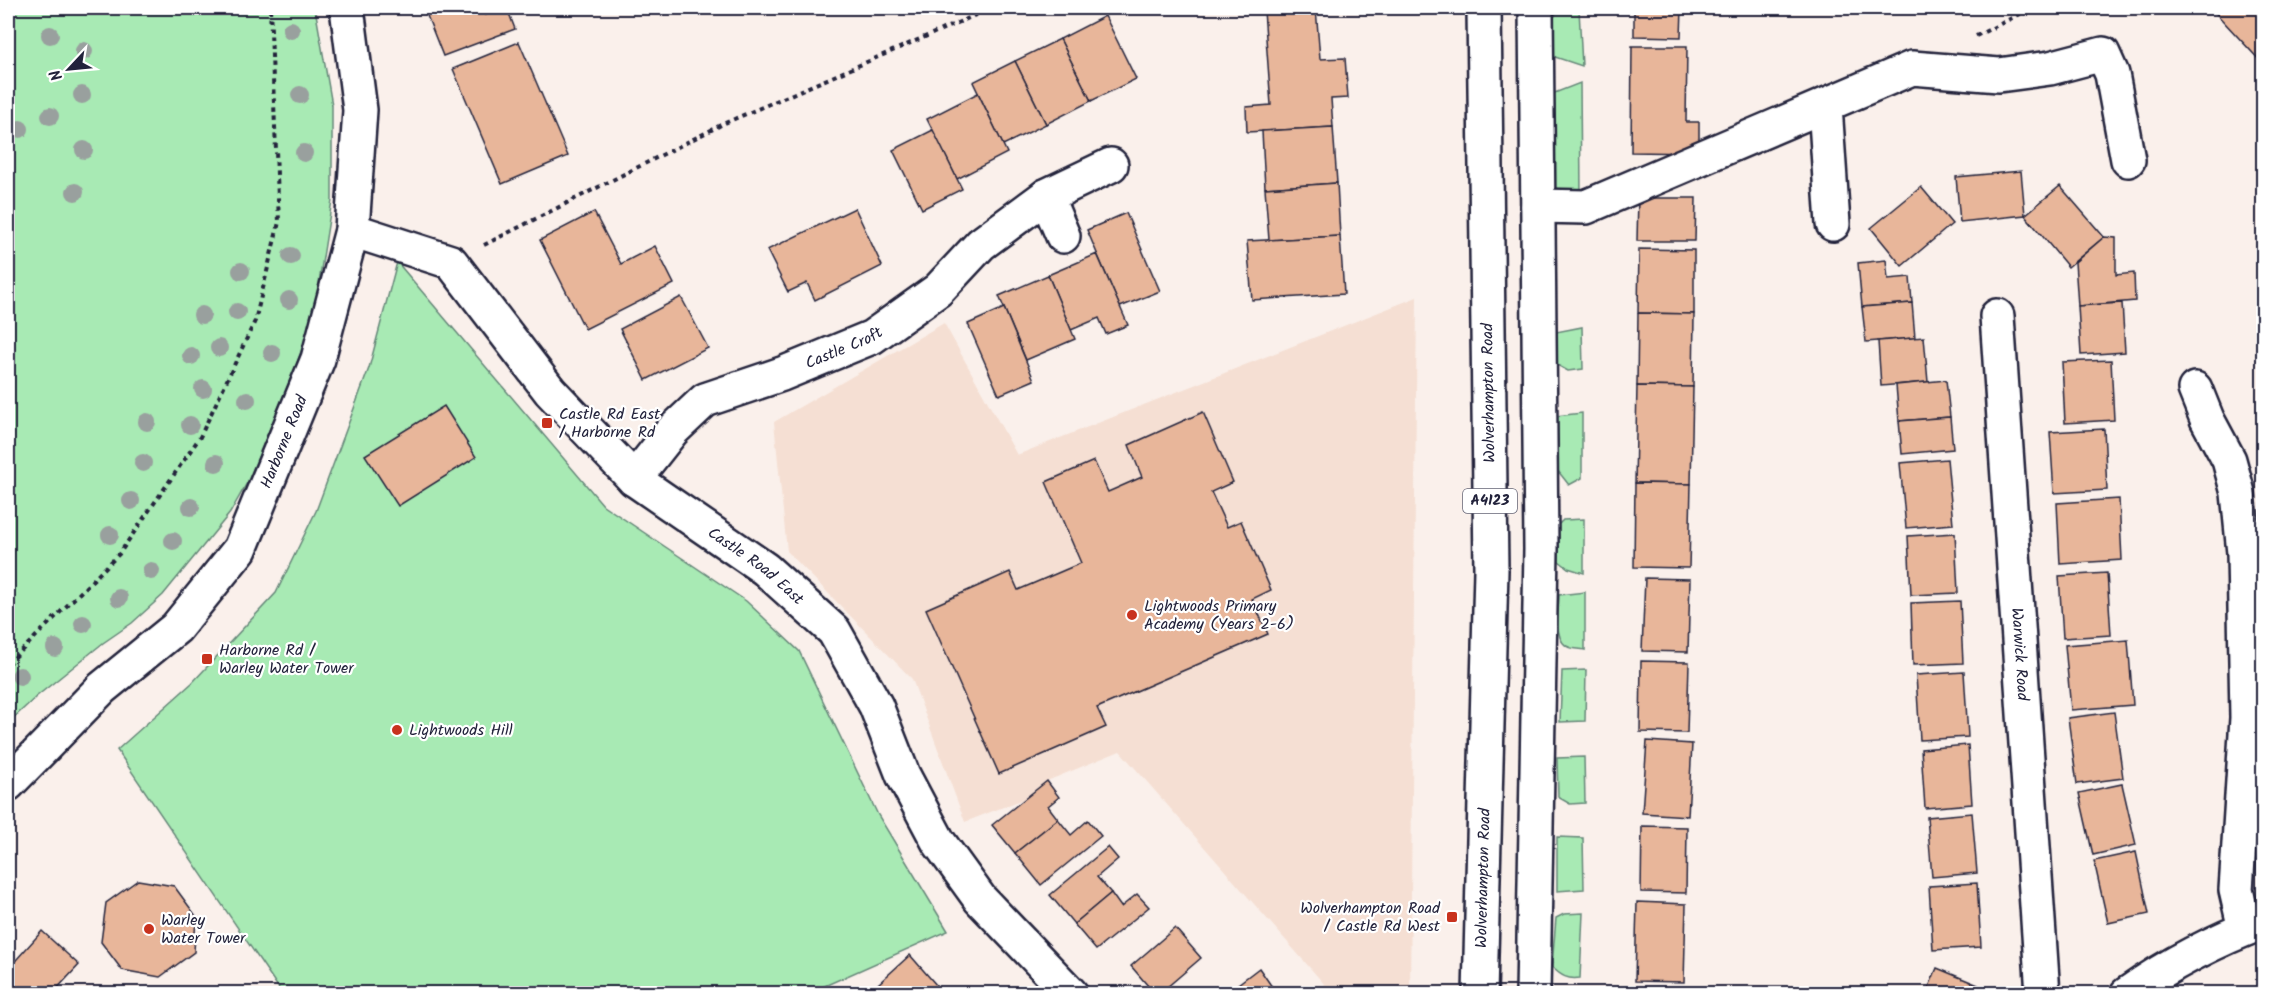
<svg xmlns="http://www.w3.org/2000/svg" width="2271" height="1001" font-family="Kalam,sans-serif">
	<rect width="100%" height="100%" fill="#faf0eb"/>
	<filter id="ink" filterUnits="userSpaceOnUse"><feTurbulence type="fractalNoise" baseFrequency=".0167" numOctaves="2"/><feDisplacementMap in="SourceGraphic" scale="12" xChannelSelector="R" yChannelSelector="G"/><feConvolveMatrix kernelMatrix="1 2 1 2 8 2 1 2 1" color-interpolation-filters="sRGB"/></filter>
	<g filter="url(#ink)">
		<polygon fill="#f5dfd3" points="1417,297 1410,993 1332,993 1120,751 1047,781 1026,798 965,822 912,679 787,551 774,422 944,323 1017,455"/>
		<g fill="#a8eab4" stroke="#658678" stroke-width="1.5">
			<polygon points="8,8 315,8 332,105 332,200 314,314 296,366 248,481 230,513 163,595 132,623 103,643 37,696 8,723"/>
			<polygon points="1579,9 1582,66 1552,56 1553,20 1556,13"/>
			<polygon points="1580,83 1581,196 1558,195 1554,189 1552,94"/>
			<polygon points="397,262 603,505 746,601 799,651 878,815 948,931 809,993 282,993 117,750 192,683 276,593 316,511 369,368"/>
			<polygon points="1582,327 1583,369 1568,371 1557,365 1556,332"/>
			<polygon points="1582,413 1582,478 1569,485 1558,471 1556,416"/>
			<polygon points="1584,519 1584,573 1568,568 1559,561 1558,525 1563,520"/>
			<path d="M1585,592v58c-4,-1 -10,-1 -14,-2 -19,-5 -12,-38 -12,-53z"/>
			<polygon points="1586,670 1585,721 1560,722 1562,671"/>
			<polygon points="1584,757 1585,803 1570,804 1558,797 1557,758"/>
			<polygon points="1557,837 1583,838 1584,889 1557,891"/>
			<path d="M1583,913l-3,65c-12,2 -19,-2 -28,-11l4,-49 8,-4z"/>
		</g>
		<g fill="#e8b69a" stroke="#22223b" stroke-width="1.5">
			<polygon points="424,8 483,8 485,15 507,8 515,29 443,56"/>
			<polygon points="1316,8 1320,59 1345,58 1348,98 1331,99 1333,127 1247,132 1246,107 1271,105 1264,11"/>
			<polygon points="1634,8 1682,8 1681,37 1634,36"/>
			<polygon points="2211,8 2264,8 2264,65"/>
			<polygon points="1105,16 1136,79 1091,101 1060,39"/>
			<polygon points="1060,39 1091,101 1046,124 1015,61"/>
			<polygon points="519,42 568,156 502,184 453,69"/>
			<polygon points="1632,46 1687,46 1686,122 1699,122 1699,153 1631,152"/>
			<polygon points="1015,61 1046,124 1003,145 973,82"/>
			<polygon points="978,93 1007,153 957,179 927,119"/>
			<polygon points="1333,127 1337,183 1265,188 1262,131"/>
			<polygon points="933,130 962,189 922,209 893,150"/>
			<polygon points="2021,171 2025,215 1960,222 1956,177"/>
			<polygon points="1337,183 1340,236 1269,240 1265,188"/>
			<polygon points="2060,186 2104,237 2068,267 2025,215"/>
			<polygon points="1921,187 1952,224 1902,266 1871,228"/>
			<polygon points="1638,198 1696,198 1695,241 1637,241"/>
			<polygon points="855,208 882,266 815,300 807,283 788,292 767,250"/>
			<polygon points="594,212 621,264 655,246 674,284 585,329 540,240"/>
			<polygon points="1126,213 1160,291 1120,307 1087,230"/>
			<polygon points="1340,236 1344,294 1252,300 1247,241"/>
			<polygon points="2104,237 2116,238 2116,275 2134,273 2135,301 2078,306 2075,262"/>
			<polygon points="1639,249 1694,250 1694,314 1638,313"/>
			<polygon points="1097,254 1128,325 1106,334 1099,318 1071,330 1048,275"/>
			<polygon points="1886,260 1888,279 1910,277 1912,303 1862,307 1858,263"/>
			<polygon points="1048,275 1075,339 1026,360 999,296"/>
			<polygon points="681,297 708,348 646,380 620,329"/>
			<polygon points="1912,303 1915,338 1866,342 1862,307"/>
			<polygon points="2122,303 2125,352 2081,355 2078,306"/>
			<polygon points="1004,308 1034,380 999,395 968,324"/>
			<polygon points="1638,313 1694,314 1693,387 1637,386"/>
			<polygon points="1924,337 1928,382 1881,386 1878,341"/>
			<polygon points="2111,360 2114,420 2065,423 2062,362"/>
			<polygon points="1946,380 1950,417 1899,421 1896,385"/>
			<polygon points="1637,386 1693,387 1691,484 1635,483"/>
			<polygon points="444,406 476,457 398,506 365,455"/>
			<polygon points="1203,412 1233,482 1211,492 1227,527 1241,521 1271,590 1252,599 1268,634 1097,708 1106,727 999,774 926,609 1010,572 1018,590 1081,563 1046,482 1094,461 1108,492 1142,477 1129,445"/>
			<polygon points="1950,417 1953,449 1902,454 1899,421"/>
			<polygon points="2104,429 2107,490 2054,493 2050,432"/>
			<polygon points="1947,459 1953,524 1906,528 1900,463"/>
			<polygon points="1635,483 1691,484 1689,568 1634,567"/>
			<polygon points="2119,499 2122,560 2060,564 2057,503"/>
			<polygon points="1955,533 1958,593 1911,595 1908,536"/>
			<polygon points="2107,573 2111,635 2063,638 2059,576"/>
			<polygon points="1645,578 1690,579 1688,652 1642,651"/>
			<polygon points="1960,601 1963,663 1913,665 1911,603"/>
			<polygon points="2128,640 2133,705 2071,710 2065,645"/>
			<polygon points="1641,661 1689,662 1687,733 1640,732"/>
			<polygon points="1964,672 1968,737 1920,740 1916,675"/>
			<polygon points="2114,712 2123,778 2077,784 2068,718"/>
			<polygon points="1647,741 1692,744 1688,816 1642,813"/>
			<polygon points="1968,745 1972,804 1925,808 1921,749"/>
			<polygon points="1047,781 1059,797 1048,806 1058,819 1015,853 992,825"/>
			<polygon points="2122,784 2136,845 2093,855 2079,793"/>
			<polygon points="1972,813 1977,873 1932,877 1927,817"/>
			<polygon points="1058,819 1071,835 1088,820 1101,836 1041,885 1015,853"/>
			<polygon points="1642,826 1687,827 1686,893 1641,892"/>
			<polygon points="1108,847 1118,859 1097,877 1111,893 1074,924 1050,895"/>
			<polygon points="2136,852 2149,914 2108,923 2094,861"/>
			<polygon points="138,880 174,886 196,916 194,952 160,977 122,970 101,942 106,903"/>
			<polygon points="1977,883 1981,947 1933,950 1929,886"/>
			<polygon points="1111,893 1121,907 1137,894 1149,907 1096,950 1074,924"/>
			<polygon points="1637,902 1686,904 1684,982 1635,981"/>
			<polygon points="1175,928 1201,958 1159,994 1155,994 1131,966"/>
			<polygon points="42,931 79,965 52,994 8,994 8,969"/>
			<polygon points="910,955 944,994 867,994"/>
			<polygon points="1259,968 1277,994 1225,994"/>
			<polygon points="1937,968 1978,985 1974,994 1926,994"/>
			<polygon points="1688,990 1688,994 1641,994 1641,991"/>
		</g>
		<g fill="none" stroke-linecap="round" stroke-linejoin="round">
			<g stroke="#22223b" stroke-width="38">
				<g id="minor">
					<polyline points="1825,106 1833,224"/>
					<polyline points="1046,196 1063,236"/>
					<polyline points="1538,206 1586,207 1912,68 1999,75 2050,68 2103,54 2112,74 2128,160"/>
					<path id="s1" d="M352,230l99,32 99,129 84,88 131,90 69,62 42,75 27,69 35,66 42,58 91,95"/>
					<path id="s2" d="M1997,316l46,678"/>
					<polyline points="2195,389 2207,419 2229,460 2238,493 2244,553 2247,718 2236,890 2245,929"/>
					<path id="s3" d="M634,479l38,-48 33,-31 77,-26 90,-37 66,-47 43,-46 65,-48 65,-31"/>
					<path id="s4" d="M8,784l94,-96 74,-60 64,-79 78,-190 34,-129 8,-120 -13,-102"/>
					<path d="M2127,994c41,-29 89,-54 137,-72"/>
				</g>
			</g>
			<g stroke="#22223b" stroke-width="38">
				<g id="highway">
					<path id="s5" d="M1480,994l11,-424 -7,-562"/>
					<polyline points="1533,994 1541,549 1536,8"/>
				</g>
			</g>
			<g stroke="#22223b" stroke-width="4" stroke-dasharray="4.5 4.5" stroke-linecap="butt">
				<polyline points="1976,36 2032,8"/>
				<polyline points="484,245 725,123 992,8"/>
				<polyline points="8,664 119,554 200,437 255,321 279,222 270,8"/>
			</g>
			<use href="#minor" stroke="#fff" stroke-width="33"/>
			<use href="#highway" stroke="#fff" stroke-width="33"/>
		</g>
		<g fill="#99a09e">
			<circle cx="291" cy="30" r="9"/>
			<circle cx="50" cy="35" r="9"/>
			<circle cx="84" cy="51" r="9"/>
			<circle cx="82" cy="95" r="9"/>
			<circle cx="300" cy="95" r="9"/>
			<circle cx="50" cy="116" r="9"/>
			<circle cx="20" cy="129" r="9"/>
			<circle cx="84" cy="150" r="9"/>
			<circle cx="304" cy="153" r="9"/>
			<circle cx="75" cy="192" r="9"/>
			<circle cx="291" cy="256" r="9"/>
			<circle cx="241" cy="271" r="9"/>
			<circle cx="289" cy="300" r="9"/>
			<circle cx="237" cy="312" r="9"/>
			<circle cx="202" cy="315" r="9"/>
			<circle cx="219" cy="348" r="9"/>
			<circle cx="272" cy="353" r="9"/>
			<circle cx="191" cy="356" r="9"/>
			<circle cx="203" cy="389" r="9"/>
			<circle cx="247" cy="400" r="9"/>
			<circle cx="147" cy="422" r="9"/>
			<circle cx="190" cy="425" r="9"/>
			<circle cx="143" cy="463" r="9"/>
			<circle cx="216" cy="463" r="9"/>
			<circle cx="131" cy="501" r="9"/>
			<circle cx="191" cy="507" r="9"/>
			<circle cx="110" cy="535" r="9"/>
			<circle cx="173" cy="541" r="9"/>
			<circle cx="151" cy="571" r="9"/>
			<circle cx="119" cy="598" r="9"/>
			<circle cx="83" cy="624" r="9"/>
			<circle cx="55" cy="648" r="9"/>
			<circle cx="20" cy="676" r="9"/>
		</g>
	</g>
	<g fill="#c8321e" stroke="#fff" stroke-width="2">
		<rect x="541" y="417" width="12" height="12" rx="3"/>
		<circle cx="1132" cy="615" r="6"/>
		<rect x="201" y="653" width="12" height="12" rx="3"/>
		<circle cx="397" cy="730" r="6"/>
		<rect x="1446" y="911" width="12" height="12" rx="3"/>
		<circle cx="149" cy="929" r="6"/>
	</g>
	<g text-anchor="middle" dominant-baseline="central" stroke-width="4.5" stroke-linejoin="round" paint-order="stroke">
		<rect fill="#fff" stroke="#646476" stroke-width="1.5" x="1463" y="489" width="54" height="24" rx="4.5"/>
		<g font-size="15" font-weight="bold" fill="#22223b">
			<text x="1490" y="501">A4123</text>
		</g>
		<g font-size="16" fill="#22223b" stroke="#fff">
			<text stroke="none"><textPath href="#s3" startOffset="255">Castle Croft</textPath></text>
			<text transform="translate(1489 393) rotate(-91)">Wolverhampton Road</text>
			<text stroke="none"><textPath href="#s4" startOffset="447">Harborne Road</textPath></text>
			<text stroke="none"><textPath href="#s1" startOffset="538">Castle Road East</textPath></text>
			<text stroke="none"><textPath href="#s2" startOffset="339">Warwick Road</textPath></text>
			<text stroke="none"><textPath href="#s5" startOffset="116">Wolverhampton Road</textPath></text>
		</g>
		<g font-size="16" fill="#22223b" stroke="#fff" text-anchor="start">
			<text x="559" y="414">Castle Rd East<tspan x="559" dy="18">/ Harborne Rd</tspan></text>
			<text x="1144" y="606">Lightwoods Primary<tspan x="1144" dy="18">Academy (Years 2-6)</tspan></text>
			<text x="219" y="650">Harborne Rd /<tspan x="219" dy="18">Warley Water Tower</tspan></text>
			<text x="409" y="730">Lightwoods Hill</text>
			<text x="1440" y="908" text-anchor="end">Wolverhampton Road<tspan x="1440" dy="18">/ Castle Rd West</tspan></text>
			<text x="161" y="920">Warley<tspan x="161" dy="18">Water Tower</tspan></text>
		</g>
	</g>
	<rect width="2271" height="1001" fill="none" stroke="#fff" stroke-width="30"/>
	<rect x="15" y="15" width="2241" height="971" fill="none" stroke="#22223b" stroke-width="2" filter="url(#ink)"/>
	<g transform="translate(69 69) rotate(244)" stroke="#ffffff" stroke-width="4.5" paint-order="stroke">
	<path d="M0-4.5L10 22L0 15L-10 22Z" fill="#22223b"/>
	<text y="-9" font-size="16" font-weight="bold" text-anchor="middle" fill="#22223b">N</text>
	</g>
</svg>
